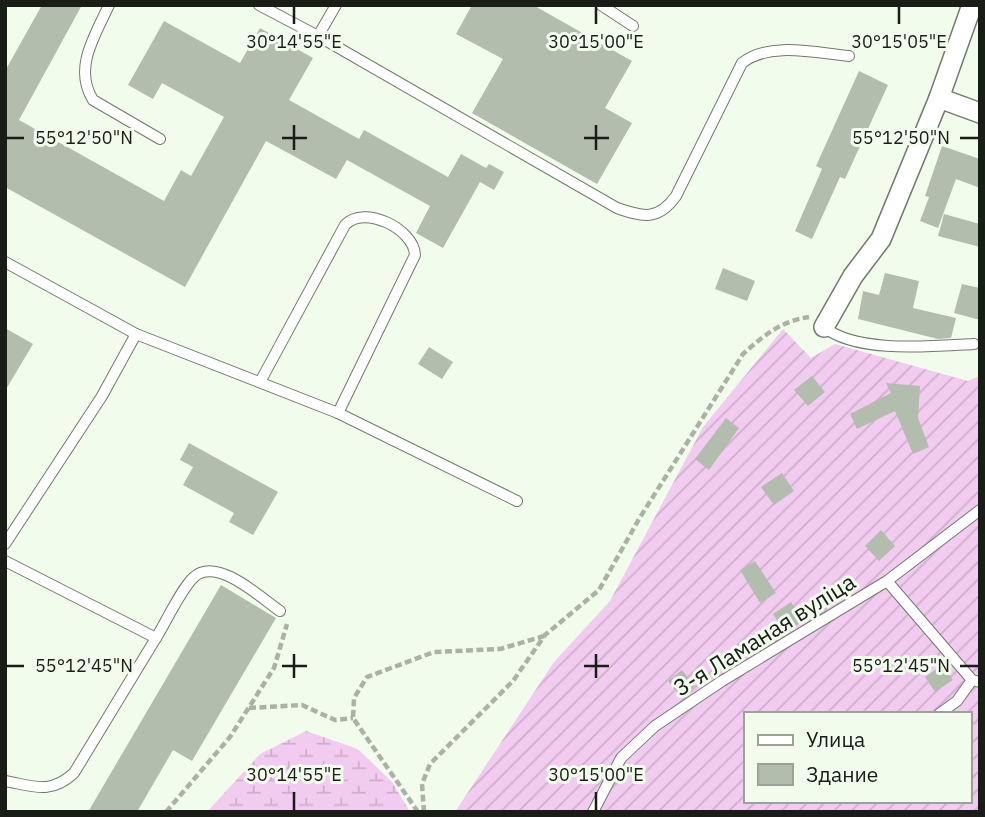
<svg xmlns="http://www.w3.org/2000/svg" width="985" height="817" font-family="'IBM Plex Sans',sans-serif">
	<defs>
		<pattern id="wetland-marsh" width="20" height="14" patternUnits="userSpaceOnUse" patternTransform="scale(1.75)"><rect width="20" height="14" fill="#f2cbf0"/><path d="M1 5h8M5 5V1M11 12h8M15 12V8" fill="none" stroke="#cfaecd"/></pattern>
		<pattern id="garden-furrows" width="10" height="10" patternUnits="userSpaceOnUse" patternTransform="scale(1.75)"><rect width="10" height="10" fill="#f2cbf0"/><path d="M-1 1l2-2M0 10L10 0M9 11l2-2" fill="none" stroke="#cfaecd"/></pattern>
	</defs>
	<rect width="100%" height="100%" fill="#f2fcec"/>
	<polygon fill="url(#wetland-marsh)" points="306,731 358,749 393,783 410,812 207,812 260,754"/>
	<path fill="url(#garden-furrows)" fill-rule="evenodd" d="M783,329l28,29 24,-14 133,37 12,-5v436h-525l99,-150 56,-61 93,-174zM745,714h224v87h-224z"/>
	<g fill="#b3bdae">
		<polygon points="42,5 82,5 19,120 164,201 181,170 191,176 224,117 162,83 153,99 128,85 164,21 240,63 260,28 313,58 289,100 359,139 364,130 448,177 461,154 486,168 489,164 504,172 494,190 480,182 443,248 416,233 430,206 347,160 336,179 266,141 185,287 5,187 5,71"/>
		<polygon points="472,5 533,5 632,61 605,108 632,123 597,184 472,113 503,59 456,34"/>
		<polygon points="859,71 888,85 845,179 840,177 812,239 795,231 822,169 816,166"/>
		<polygon points="942,146 980,159 980,188 956,179 938,228 920,221 929,197 925,196"/>
		<polygon points="944,214 980,224 980,247 938,236"/>
		<polygon points="723,268 755,281 747,301 715,289"/>
		<polygon points="885,273 919,281 913,308 956,318 951,338 938,339 858,319 863,291 879,295"/>
		<polygon points="962,284 980,288 980,320 954,313"/>
		<polygon points="5,328 33,344 5,391"/>
		<polygon points="429,347 453,362 442,379 418,364"/>
		<polygon points="812,376 825,392 808,406 794,390"/>
		<polygon points="886,383 920,386 918,418 929,447 913,454 895,411 857,429 850,414 891,393"/>
		<polygon points="726,418 739,428 709,470 695,459"/>
		<polygon points="189,443 278,492 253,535 229,522 234,513 183,485 193,467 180,460"/>
		<polygon points="782,473 794,491 774,505 761,487"/>
		<polygon points="881,530 895,546 879,561 865,546"/>
		<polygon points="755,561 776,593 760,603 740,570"/>
		<polygon points="221,585 276,618 192,761 173,750 137,812 88,812"/>
		<polygon points="791,602 804,621 785,633 773,614"/>
		<polygon points="942,665 953,680 935,692 925,677"/>
		<polygon points="682,670 695,686 681,697 668,681"/>
	</g>
	<g fill="none" stroke-linecap="round" stroke-linejoin="round">
		<g stroke="#717a6c" stroke-width="12">
			<g id="service">
				<path d="M109,5c-14,31 -36,63 -16,95l67,39"/>
				<path d="M259,5l59,31 299,172c26,9 41,13 59,-12l66,-133c28,-22 74,-10 107,-7"/>
				<polyline points="601,5 633,26"/>
				<polyline points="318,36 336,5"/>
				<polyline points="5,262 136,334 338,413 517,501"/>
				<path d="M824,327c33,27 109,19 150,17"/>
				<path d="M260,382l85,-157c19,-21 69,4 70,30l-77,158"/>
				<polyline points="5,544 102,396 136,334"/>
				<path d="M5,561l151,77 -82,135c-24,22 -40,13 -69,8"/>
				<polyline points="887,581 972,680 980,682"/>
				<path d="M156,638c10,-16 25,-49 38,-61 23,-21 67,21 86,34"/>
				<polyline points="939,714 957,701 972,680"/>
				<polyline points="593,812 621,758 655,726 722,681 887,581 980,510"/>
			</g>
		</g>
		<g stroke="#717a6c" stroke-width="22">
			<g id="minor">
				<polyline points="939,98 980,113"/>
				<polyline points="824,327 853,276 881,239 939,98 972,5"/>
			</g>
		</g>
		<g stroke="#aab2a5" stroke-width="4.5" stroke-dasharray="7 3.5" stroke-linecap="butt">
			<polyline points="249,708 302,705 335,720 353,718"/>
			<polyline points="166,812 230,737 274,668 287,624"/>
			<polyline points="418,812 353,718 354,698 367,677 434,652 500,649 544,636"/>
			<path d="M424,812l-2,-28 8,-20 83,-83 32,-46 54,-45 40,-71 104,-165c20,-18 38,-33 66,-37"/>
		</g>
		<use href="#service" stroke="#fff" stroke-width="10"/>
		<use href="#minor" stroke="#fff" stroke-width="19"/>
	</g>
	<path fill="none" stroke="#191c17" stroke-width="2.5" d="M294,7v17M596,7v17M899,7v17M294,125v25M596,125v25M7,138h17M282,138h25M584,138h25M960,138h18M294,654v24M596,654v24M7,666h17M282,666h25M584,666h25M960,666h18M294,792v18M596,792v18"/>
	<g text-anchor="middle" dominant-baseline="central" stroke-width="6" stroke-linejoin="round" paint-order="stroke">
		<g font-size="23" fill="#191c17" stroke="#f2fcec">
			<text transform="translate(764 634) rotate(-32)">3-я Ламаная вуліца</text>
		</g>
	</g>
	<g font-size="18" text-anchor="middle" fill="#191c17" stroke="#f2fcec" stroke-width="6" stroke-linejoin="round" paint-order="stroke">
		<text x="294" y="48">30°14'55"E</text>
		<text x="596" y="48">30°15'00"E</text>
		<text x="899" y="48">30°15'05"E</text>
		<text x="84" y="144">55°12'50"N</text>
		<text x="901" y="144">55°12'50"N</text>
		<text x="84" y="672">55°12'45"N</text>
		<text x="901" y="672">55°12'45"N</text>
		<text x="294" y="781">30°14'55"E</text>
		<text x="596" y="781">30°15'00"E</text>
	</g>
	<rect width="985" height="817" fill="none" stroke="#191c17" stroke-width="14"/>
	<rect x="744" y="712" width="228" height="91" fill="#f2fcec" stroke="#9ba297" stroke-width="2"/>
	<rect x="758" y="735" width="35" height="10" fill="#ffffff" stroke="#9ba297" stroke-width="2"/>
	<text x="806" y="747" font-size="21" fill="#191c17">Улица</text>
	<rect x="758" y="764" width="35" height="21" fill="#b3bdae" stroke="#9ba297" stroke-width="2"/>
	<text x="806" y="782" font-size="21" fill="#191c17">Здание</text>
</svg>
